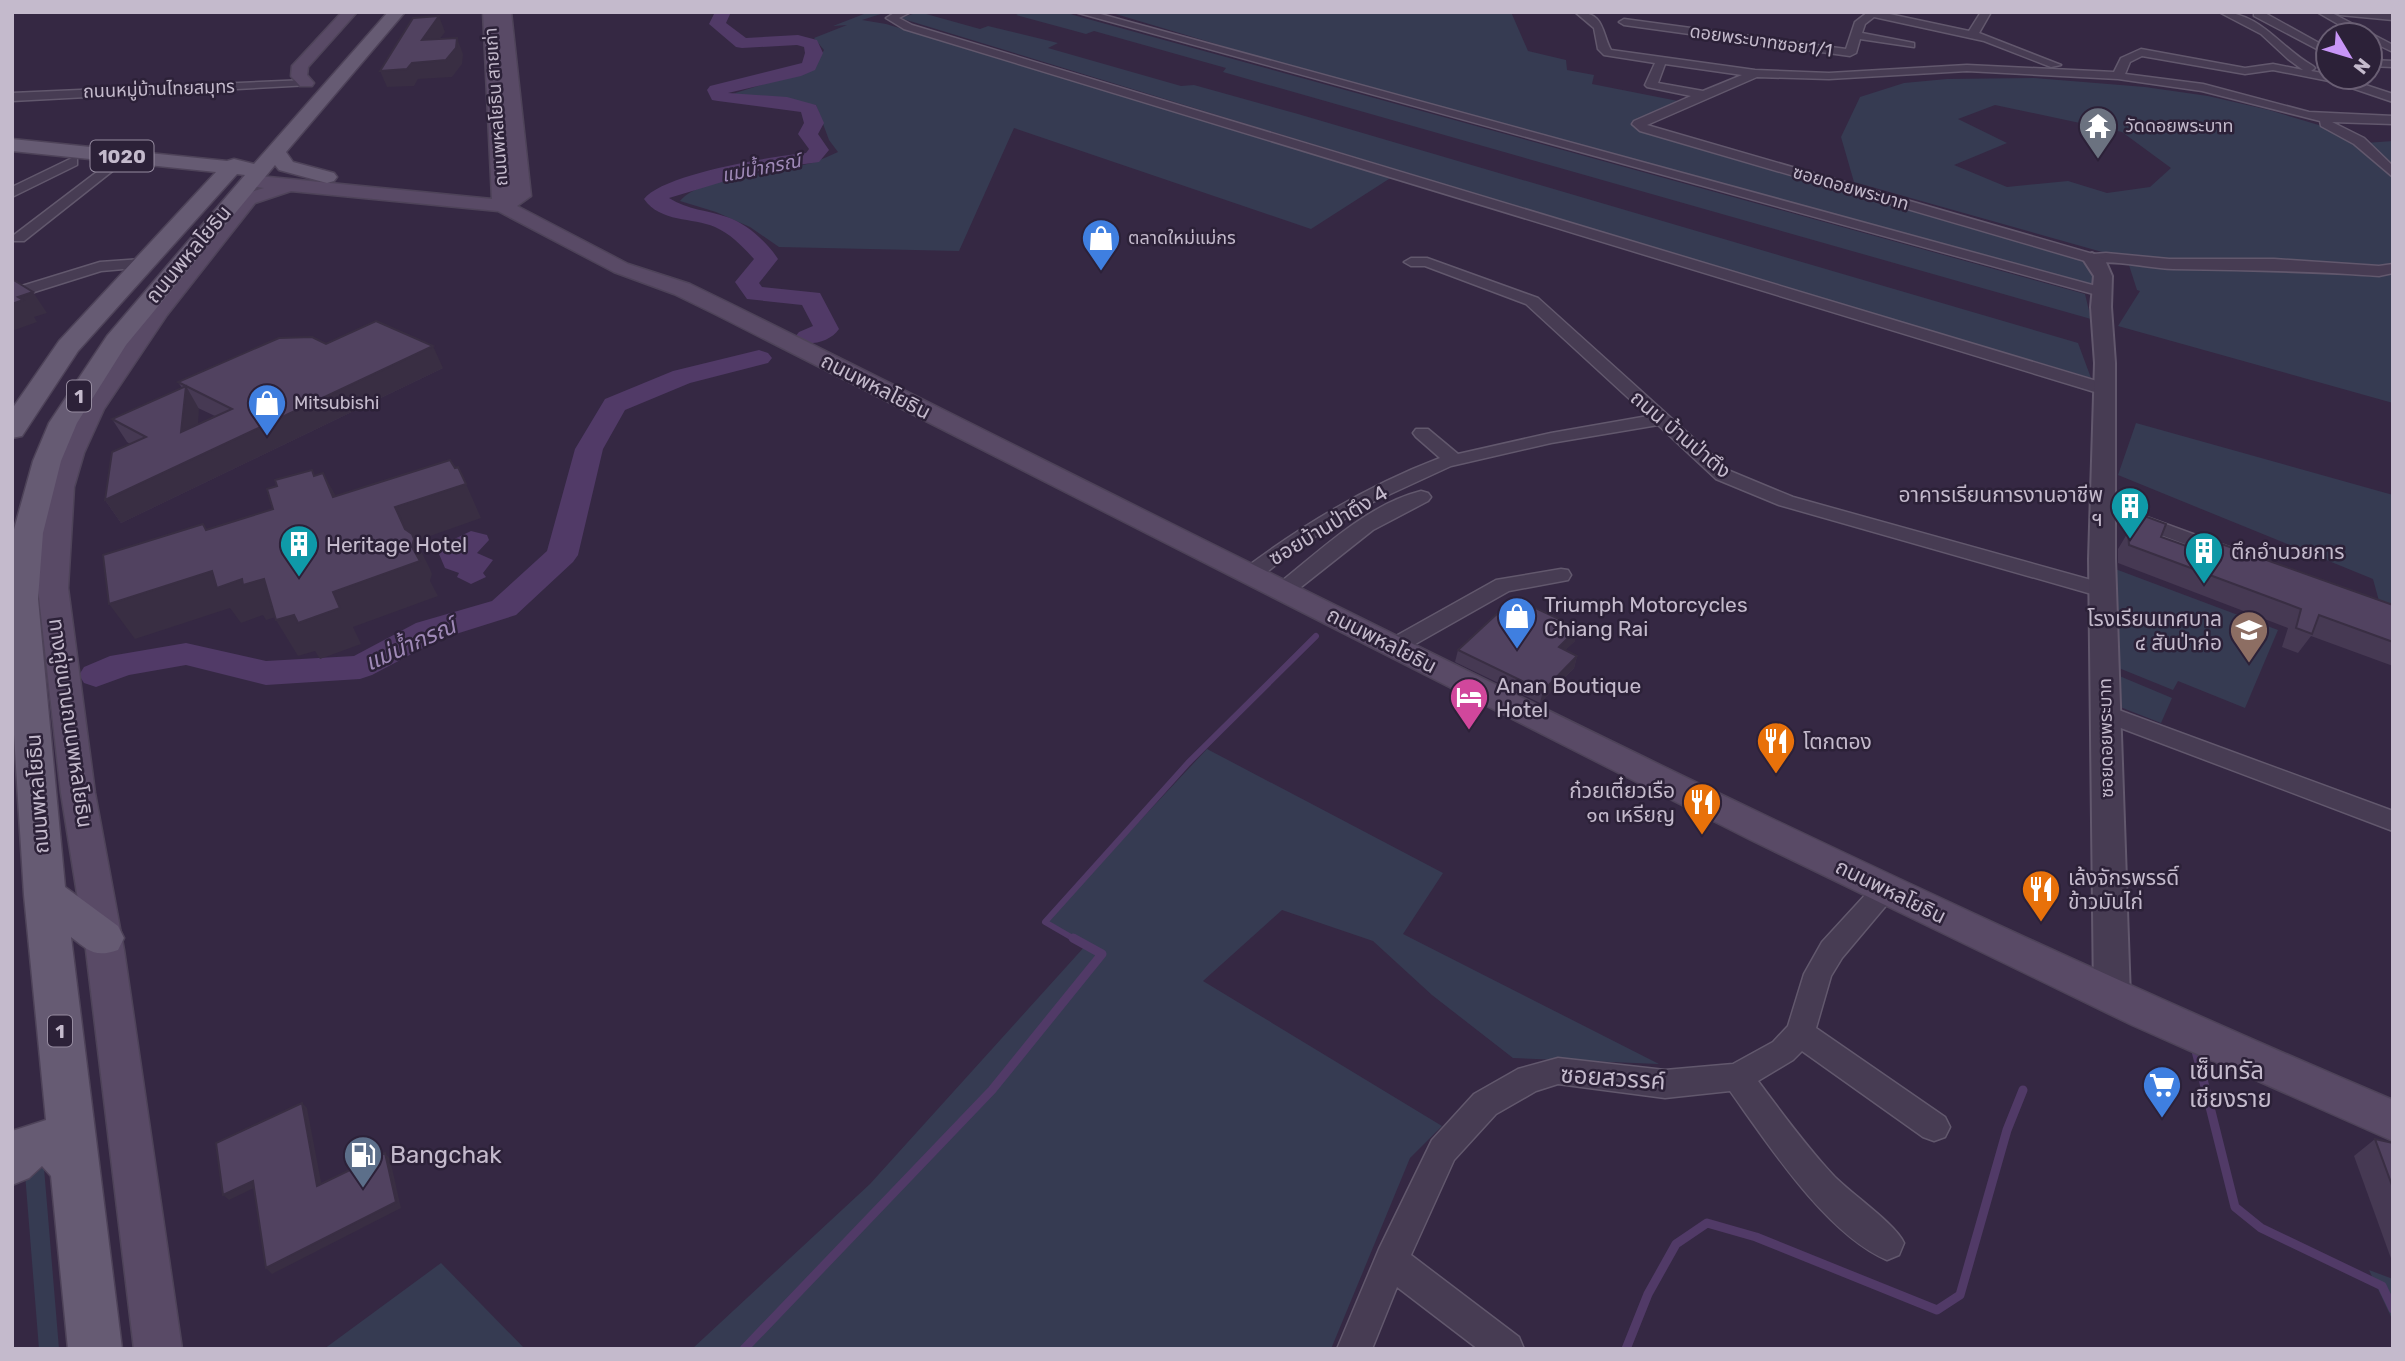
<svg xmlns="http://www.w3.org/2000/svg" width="2405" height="1361" font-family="Rubik,'Noto Sans Thai',sans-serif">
	<rect width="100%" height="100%" fill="#352843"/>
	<g fill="#363b52" fill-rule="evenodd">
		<path d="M869,12h18l-25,8 24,4 506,153 -81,52 -297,-101 -55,123 -180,-4 -29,-20 -34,-15 -36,-11c19,-24 100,-30 132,-38 8,-3 17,-7 26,-11l-9,-12 -13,-35 -87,-10 85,-27 10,-18 -10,-12 33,-13 -14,1z"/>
		<polygon points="919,12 980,29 988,26 1058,43 1048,48 1181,86 1194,85 1298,114 2078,343 2091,378 1689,259 900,18"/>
		<polygon points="1022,12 1064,12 1077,16 2085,294 2091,319 1223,72 1226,68 1094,31 1086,34 1016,15"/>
		<polygon points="1109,12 1511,12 1528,51 1566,60 1567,70 1594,75 1592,84 1678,101 1640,127 2092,259 2102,292 1293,67"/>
		<path d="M2034,78l111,9 63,9 61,14 53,16 43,17 28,-2v121l-3,6 3,1v134l-275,-77 22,-35 -3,-1 -10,-31 -273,-77 -13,-45 19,-40 44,-14 43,-4zM1995,105l127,27 49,36 -21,19 -43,6 -39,-12 -61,6 -53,-22 53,-22 -49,-24z"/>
		<polygon points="2136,423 2393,495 2393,626 2385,623 2373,579 2118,475"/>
		<polygon points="2102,564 2278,630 2245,708 2178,681 2173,690 2104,662"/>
		<polygon points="2117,675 2172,698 2161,723 2115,705"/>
		<polygon points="1207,749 1443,873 1403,934 1659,1064 1513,1058 1432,995 1373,941 1282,910 1203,981 1442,1126 1410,1158 1331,1349 692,1349 870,1184 1086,945 1045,922"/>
		<polygon points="43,1156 59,1349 39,1349 24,1161"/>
		<polygon points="441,1263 525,1349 324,1349"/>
		<polygon points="2369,1270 2393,1279 2393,1321"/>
	</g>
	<polygon fill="#513a67" points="471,531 487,535 489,540 477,553 493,560 483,573 486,577 471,584 457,577 459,573 445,568 439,554 446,543"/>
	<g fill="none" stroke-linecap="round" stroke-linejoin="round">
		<polyline stroke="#513a67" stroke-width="6" points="1076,940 1045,922 1188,763 1316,636"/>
		<g stroke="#513a67" stroke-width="9">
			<polyline points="2196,1051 2235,1207 2261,1228 2382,1286 2393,1309"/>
			<polyline points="744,1349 992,1090 1102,954 1073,938"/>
			<polyline points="1626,1349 1648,1294 1676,1244 1707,1223 1756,1237 1937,1310 1960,1295 2007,1130 2023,1090"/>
		</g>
		<g fill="#513a67" fill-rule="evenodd">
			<path d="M715,12h16l-5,11 20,15 52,-3 19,5 6,13 -8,17 -14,6 -73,17 59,4 29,8 8,18 -6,11 11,16 -10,12 -57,8 -93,28c19,12 38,12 58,19 19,6 40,25 51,42l-19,24 3,4 58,6 19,36c-8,12 -27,17 -40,13l-4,-5 4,-5 14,-6 -11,-21 -55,-6 -12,-17 19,-23c-11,-12 -23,-25 -39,-32 -23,-10 -54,-4 -71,-28 18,-25 130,-43 162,-46l3,-4 -11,-15 6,-11 -3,-11 -83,-11 -6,-1 -5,-10 3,-4 92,-23 3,-10 -1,-6 -7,-2 -55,3 -6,-1 -27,-23z"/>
			<polygon points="759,350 768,353 772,358 768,363 690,383 625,410 603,449 578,555 573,562 516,615 440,639 372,675 360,679 266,685 186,665 129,675 96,687 84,683 79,675 84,667 110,656 186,643 266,661 354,656 416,623 492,601 547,551 575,449 605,399 673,371"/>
		</g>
		<g stroke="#62586d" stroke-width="3">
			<g id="minor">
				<polygon points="896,12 911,12 899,18 912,25 2110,385 2113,389 2110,393 2098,393 904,29 886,18"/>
				<polygon points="1075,12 1093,12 2107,289 2110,292 2102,297 2097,295"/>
				<path d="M1575,12c30,0 26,19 36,38l144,20 74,3 138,-8 147,7 7,-14 20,-9 104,19 28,-4 30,6 -15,-11 -27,-25 -42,-22c42,0 61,36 94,54l2,2 -4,3 17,3v3h13l52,17v8l-59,-20 -61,-12 -28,4 -103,-18 -12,6 -5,12 78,10 106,28 84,4v8l-61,-2 32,16 29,28v11l-39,-33 -33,-18 -1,-5 -118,-30 -84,-12 -151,-8 -138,8 -72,-2 -110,48 446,129 13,-1 63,6h105l105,7 14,-2v9l-14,3c-69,-5 -137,-6 -206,-7 -27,-1 -54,-9 -81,-6l-452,-132 -8,-7 2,-3 57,-25 -44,-9 -2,-2 10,-22 -51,-8 -6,-6 -4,-21zM1665,64l77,11 -39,16 -45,-8z"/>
				<polygon points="1868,12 1880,12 1969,31 1981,12 1991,12 1979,33 2061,65 2051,67 1984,41 1874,17 1865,24 1862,33 1914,43 1914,47 1860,39 1856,53 1850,56 1624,25 1619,22 1624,19 1846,49 1855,22"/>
				<polygon points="2254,12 2263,12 2328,48 2328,55 2254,16"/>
				<polygon points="2317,12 2330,12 2393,45 2393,52 2370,41 2370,35 2357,35"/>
				<polygon points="2335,12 2393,14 2393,20 2340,15"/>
				<polygon points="2370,60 2393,61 2393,67 2370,66"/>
				<polygon points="306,80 312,83 310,85 12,101 12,93"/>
				<polygon points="72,158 77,159 77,165 12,197 12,187"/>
				<polygon points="110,162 117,166 115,169 24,241 14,241 14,235"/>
				<path d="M1427,258l111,40 192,173 63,26 316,88 4,5 -4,5 -7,2 -323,-92 -63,-26 -58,-54 -107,18 -100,23 -78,36 -72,43 -43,34h-14l-3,-5 3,-5c60,-45 125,-84 196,-111l-24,-21 -3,-4 3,-4h12l30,25 93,-21 97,-17 -122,-112 -101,-38h-14l-7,-4 7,-4z"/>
				<polygon points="142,259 147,261 150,264 147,267 101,271 12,299 12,289 100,262"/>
				<path d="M1421,491l7,2 3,4 -3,4 -55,29 -82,65h-14l-4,-5 4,-5c43,-34 89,-80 144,-94z"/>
				<polygon points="2103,501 2245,553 2248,557 2245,561 2231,561 2096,511 2093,507 2096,503"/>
				<polygon points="1561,569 1568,570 1571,575 1568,580 1509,591 1403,651 1395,653 1387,651 1384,646 1387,641 1496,580"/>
				<polygon points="2105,705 2393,811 2393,831 2097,719 2093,713 2097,707"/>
				<path d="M1887,878l9,3 4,8 -58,69 -11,18 -15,52 129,89 5,10 -5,10 -11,4 -11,-4 -121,-86 -9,9 -35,21c24,32 48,65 75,94 18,19 63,49 71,68l-5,12 -12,5c-61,-26 -119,-116 -157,-169l-65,7 -107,-14 -22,7 -40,23 -42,46 -43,95 108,82 5,12h-46l-81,-62 -25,62h-35l42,-100 53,-109 42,-46 44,-25 40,-11 107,12 68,-6 40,-22 15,-16 16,-52 18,-32 56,-61z"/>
			</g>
		</g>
		<g stroke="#62586d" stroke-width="4">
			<polygon id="tertiary" points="2092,253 2105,260 2112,276 2111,307 2115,363 2115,559 2130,997 2124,1008 2112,1012 2100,1008 2094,997 2089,559 2095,363 2091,307 2094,276 2083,259"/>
		</g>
		<g stroke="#4e4359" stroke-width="3">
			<g id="secondary">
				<polygon points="342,12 357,12 308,67 307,75 314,83 312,86 300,86 291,76 292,66"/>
				<path d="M483,12h28l20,184 -14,10 111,58 62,20 41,20c550,273 1096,556 1662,796v41l-261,-116 -383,-186 -1034,-525 -41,-20 -60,-22 -116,-61 -207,-20 -36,12 -88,112 -63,94 -20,44 -10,34 -6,101 27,205 29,157 58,399h-48l-48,-399 -25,-157 -23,-205 4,-56 6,-45 10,-34 22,-44 70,-103 91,-111 23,-7 -21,-3 -2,-4 2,-4 7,-2 242,24z"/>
			</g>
		</g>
		<g stroke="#4e4359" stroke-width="3">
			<path id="primary" d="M388,12h17l-119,140 7,10 41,11 3,4 -3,4 -7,2 -48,-13 -4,-5 -149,180 -49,78 -16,38 -18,72 -5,66 27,288 53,39 6,12 -6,12c-23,8 -29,1 -47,-13l51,412h-54l-17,-173 -9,-10 -13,12 -17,7v-54l34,-11 -22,-225 -12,-192 1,-170 20,-72 16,-38 58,-87 138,-161 -8,-1 -159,177 -56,85 -10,2v-29l47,-68 157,-169 -204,-21v-12l215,22 7,-2 20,5z"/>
		</g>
		<use href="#minor" fill="#473c53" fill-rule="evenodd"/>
		<use href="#tertiary" fill="#473c53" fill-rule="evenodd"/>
		<use href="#secondary" fill="#594a66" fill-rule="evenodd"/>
		<use href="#primary" fill="#665b73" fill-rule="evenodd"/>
	</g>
	<g fill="#463953" fill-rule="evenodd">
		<path d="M326,344l117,24 -322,155 -16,-23 25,-56 -3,-2 -15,-23 70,-31 -4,-6zM198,408l17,8 -17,8z"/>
		<polygon points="2139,514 2161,537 2205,553 2213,541 2393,605 2393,666 2311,636 2298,653 2282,647 2288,628 2118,563 2118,549"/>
		<polygon points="1575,641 1565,650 1577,656 1574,668 1540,703 1455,662 1458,650"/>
		<polygon points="2375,1139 2393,1143 2393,1264 2354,1156"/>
	</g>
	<g fill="#392e43">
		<polygon points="439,16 445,32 428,56 422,40"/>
		<polygon points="457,38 463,54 462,64 452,77 418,79 414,86 387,87 380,71 412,63"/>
		<polygon points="33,292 47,313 34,317 37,322 12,331 12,304 18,297"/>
		<polygon points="433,346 443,368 121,523 105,500"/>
		<polygon points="186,386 199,409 196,455 181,432"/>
		<polygon points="323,473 342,507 333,497"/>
		<polygon points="466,484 481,518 416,541 430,569 432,574 430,581 438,596 353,627 361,644 320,659 315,651 298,656 276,620 333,592 412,547 395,507"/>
		<polygon points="212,571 242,579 264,579 286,614 266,620 263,615 241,623 230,608 135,639 109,604"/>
		<polygon points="1578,628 1575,641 1556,659 1559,647"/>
		<polygon points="1577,656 1574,668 1540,703 1543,691"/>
		<polygon points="302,1103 307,1108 323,1192 317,1186"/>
		<polygon points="385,1153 390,1159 401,1208 272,1274 266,1268"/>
		<polygon points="253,1181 258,1186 229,1200 223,1195"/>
	</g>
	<g fill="#514260" stroke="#392e43" stroke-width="2">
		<polygon points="439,16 422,40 457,38 456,48 446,60 412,63 407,69 380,71 413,18"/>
		<polygon points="12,279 33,292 18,297 23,300 12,304"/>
		<polygon points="376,321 433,346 105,500 112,452 146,437 112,419 186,386 181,432 232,409 178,382 279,338 312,337 326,344"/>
		<polygon points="450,460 455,468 458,467 466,484 395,507 405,529 412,534 414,539 412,547 420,561 333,592 340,608 298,623 294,615 276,620 264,579 243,585 242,579 217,588 212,571 109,604 103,555 203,524 206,530 273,509 267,489 277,486 275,480 312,470 314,476 323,473 333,497"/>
		<polygon points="2139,514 2166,524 2161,537 2206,553 2213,541 2393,605 2393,642 2319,615 2312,634 2296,628 2301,609 2129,545 2128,531"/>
		<polygon points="1514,598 1578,628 1559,647 1577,656 1543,691 1458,650"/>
		<polygon points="302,1103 317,1186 385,1153 396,1202 266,1268 253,1181 223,1195 216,1143"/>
		<polygon points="2375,1139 2393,1143 2393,1188"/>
	</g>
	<defs>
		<g id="temple-pin" transform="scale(2.0125)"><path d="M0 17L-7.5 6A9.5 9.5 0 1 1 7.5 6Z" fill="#6b7280" stroke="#2c2138"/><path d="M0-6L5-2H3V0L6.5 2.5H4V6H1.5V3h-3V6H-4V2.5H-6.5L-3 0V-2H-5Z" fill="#fff"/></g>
		<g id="shop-pin" transform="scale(2.0125)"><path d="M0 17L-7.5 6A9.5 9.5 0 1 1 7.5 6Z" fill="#3f7fe0" stroke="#2c2138"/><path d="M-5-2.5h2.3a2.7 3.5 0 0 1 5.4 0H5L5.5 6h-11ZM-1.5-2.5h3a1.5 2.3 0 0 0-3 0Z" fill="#fff"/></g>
		<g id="building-pin" transform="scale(2.0125)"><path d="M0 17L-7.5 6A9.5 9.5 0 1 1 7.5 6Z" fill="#0f9aa8" stroke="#2c2138"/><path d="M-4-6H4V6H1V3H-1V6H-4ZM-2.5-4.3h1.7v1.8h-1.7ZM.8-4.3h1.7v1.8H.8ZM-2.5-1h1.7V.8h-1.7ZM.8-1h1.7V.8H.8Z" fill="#fff"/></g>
		<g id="school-pin" transform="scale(2.0125)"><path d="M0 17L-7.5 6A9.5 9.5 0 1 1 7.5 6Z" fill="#8d6e63" stroke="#2c2138"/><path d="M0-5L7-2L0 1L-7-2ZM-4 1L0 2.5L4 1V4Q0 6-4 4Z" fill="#fff"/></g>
		<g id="hotel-pin" transform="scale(2.0125)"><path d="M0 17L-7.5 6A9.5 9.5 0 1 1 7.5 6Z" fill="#d1479c" stroke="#2c2138"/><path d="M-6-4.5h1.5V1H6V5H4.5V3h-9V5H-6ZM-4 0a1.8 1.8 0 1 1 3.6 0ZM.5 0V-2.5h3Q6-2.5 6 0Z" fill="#fff"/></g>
		<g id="restaurant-pin" transform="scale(2.0125)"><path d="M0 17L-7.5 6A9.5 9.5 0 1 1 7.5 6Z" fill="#e8710a" stroke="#2c2138"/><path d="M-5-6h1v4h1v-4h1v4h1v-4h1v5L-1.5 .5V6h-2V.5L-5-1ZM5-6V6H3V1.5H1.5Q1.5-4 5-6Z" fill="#fff"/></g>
		<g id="supermarket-pin" transform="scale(2.0125)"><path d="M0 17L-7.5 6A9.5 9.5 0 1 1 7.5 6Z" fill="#3f7fe0" stroke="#2c2138"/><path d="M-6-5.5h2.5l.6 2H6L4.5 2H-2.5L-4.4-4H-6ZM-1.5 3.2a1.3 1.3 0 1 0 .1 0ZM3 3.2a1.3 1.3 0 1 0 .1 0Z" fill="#fff"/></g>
		<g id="fuel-pin" transform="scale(2.0125)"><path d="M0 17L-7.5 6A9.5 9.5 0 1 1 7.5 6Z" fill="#5c6f8a" stroke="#2c2138"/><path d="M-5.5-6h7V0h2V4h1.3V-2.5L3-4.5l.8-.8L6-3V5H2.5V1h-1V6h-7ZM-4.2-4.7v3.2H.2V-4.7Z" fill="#fff"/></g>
	</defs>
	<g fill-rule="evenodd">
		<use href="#temple-pin" x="2098" y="126"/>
		<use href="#shop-pin" x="1101" y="238"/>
		<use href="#shop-pin" x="267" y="403"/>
		<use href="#building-pin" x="2130" y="506"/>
		<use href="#building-pin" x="299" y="544"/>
		<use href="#building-pin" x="2204" y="551"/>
		<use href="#shop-pin" x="1517" y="616"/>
		<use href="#school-pin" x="2249" y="630"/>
		<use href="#hotel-pin" x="1469" y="697"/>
		<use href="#restaurant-pin" x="1776" y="741"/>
		<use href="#restaurant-pin" x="1702" y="802"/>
		<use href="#restaurant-pin" x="2041" y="889"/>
		<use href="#supermarket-pin" x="2162" y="1085"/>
		<use href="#fuel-pin" x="363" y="1155"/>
	</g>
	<g text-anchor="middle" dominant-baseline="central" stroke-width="5" stroke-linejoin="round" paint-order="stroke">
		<g font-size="18" fill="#c4bacc" stroke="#2c2138">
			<text transform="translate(1761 41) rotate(8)">ดอยพระบาทซอย1/1</text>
			<text transform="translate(159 89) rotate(-2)">ถนนหมู่บ้านไทยสมุทร</text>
			<text transform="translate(496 107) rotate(-94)">ถนนพหลโยธิน สายเก่า</text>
			<text transform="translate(1851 188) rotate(16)">ซอยดอยพระบาท</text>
			<text transform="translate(2106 738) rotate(-91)">ซอยดอยพระบาท</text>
		</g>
		<g font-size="18" fill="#c4bacc" stroke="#2c2138" text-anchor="start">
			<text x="2125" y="126">วัดดอยพระบาท</text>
			<text x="1128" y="238">ตลาดใหม่แม่กร</text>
			<text x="294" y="403">Mitsubishi</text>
		</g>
		<g fill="#2c2138" stroke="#968ca0" stroke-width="2">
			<rect x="90.5" y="140.5" width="63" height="31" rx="5"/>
			<rect x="67" y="380.5" width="24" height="31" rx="5"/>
			<rect x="48" y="1015.5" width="24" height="31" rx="5"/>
		</g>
		<g font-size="19" font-weight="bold" fill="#c4bacc">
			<text x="122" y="156">1020</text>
			<text x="79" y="396">1</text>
			<text x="60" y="1031">1</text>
		</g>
		<g font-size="19" font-style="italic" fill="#9f89b7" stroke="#2c2138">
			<text transform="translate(761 168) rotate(-11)">แม่น้ำกรณ์</text>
		</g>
		<g font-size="21" fill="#c4bacc" stroke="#2c2138">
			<text transform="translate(188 254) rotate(-50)">ถนนพหลโยธิน</text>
			<text transform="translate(876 386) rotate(27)">ถนนพหลโยธิน</text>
			<text transform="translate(1681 434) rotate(40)">ถนน บ้านป่าตึง</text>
			<text transform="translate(1328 525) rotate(-31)">ซอยบ้านป่าตึง 4</text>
			<text transform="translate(1382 640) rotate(27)">ถนนพหลโยธิน</text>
			<text transform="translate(71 723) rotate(82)">ทางคู่ขนานถนนพหลโยธิน</text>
			<text transform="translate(37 794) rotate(-94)">ถนนพหลโยธิน</text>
			<text transform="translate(1891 891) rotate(26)">ถนนพหลโยธิน</text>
		</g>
		<g font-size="21" fill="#c4bacc" stroke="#2c2138" text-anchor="start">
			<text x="2103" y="494" text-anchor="end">อาคารเรียนการงานอาชีพ<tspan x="2103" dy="24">ฯ</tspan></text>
			<text x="326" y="544">Heritage Hotel</text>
			<text x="2231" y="551">ตึกอำนวยการ</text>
			<text x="1544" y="604">Triumph Motorcycles<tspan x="1544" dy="24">Chiang Rai</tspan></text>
			<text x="2222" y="618" text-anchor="end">โรงเรียนเทศบาล<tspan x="2222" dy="24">๔ สันป่าก่อ</tspan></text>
			<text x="1496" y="685">Anan Boutique<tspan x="1496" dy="24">Hotel</tspan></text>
			<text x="1803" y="741">โตกตอง</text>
			<text x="1675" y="790" text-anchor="end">ก๋วยเตี๋ยวเรือ<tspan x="1675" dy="24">๑๓ เหรียญ</tspan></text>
			<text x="2068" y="877">เล้งจักรพรรดิ์<tspan x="2068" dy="24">ข้าวมันไก่</tspan></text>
		</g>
		<g font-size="23" font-style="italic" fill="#9f89b7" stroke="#2c2138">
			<text transform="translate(410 644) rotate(-24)">แม่น้ำกรณ์</text>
		</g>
		<g font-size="24" fill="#c4bacc" stroke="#2c2138" text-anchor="start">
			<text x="2189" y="1071">เซ็นทรัล<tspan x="2189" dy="28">เชียงราย</tspan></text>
			<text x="390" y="1155">Bangchak</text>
		</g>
		<g font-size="24" fill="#c4bacc" stroke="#2c2138">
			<text transform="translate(1613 1078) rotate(4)">ซอยสวรรค์</text>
		</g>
	</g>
	<rect width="2405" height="1361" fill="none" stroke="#c4bacc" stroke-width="28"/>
	<g transform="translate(2349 56) rotate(128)"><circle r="33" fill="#2c2138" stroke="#695e73" stroke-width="2"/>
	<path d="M0-5L12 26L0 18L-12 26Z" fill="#c895f7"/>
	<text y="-10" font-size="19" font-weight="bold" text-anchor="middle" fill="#c4bacc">N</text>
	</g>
</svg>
